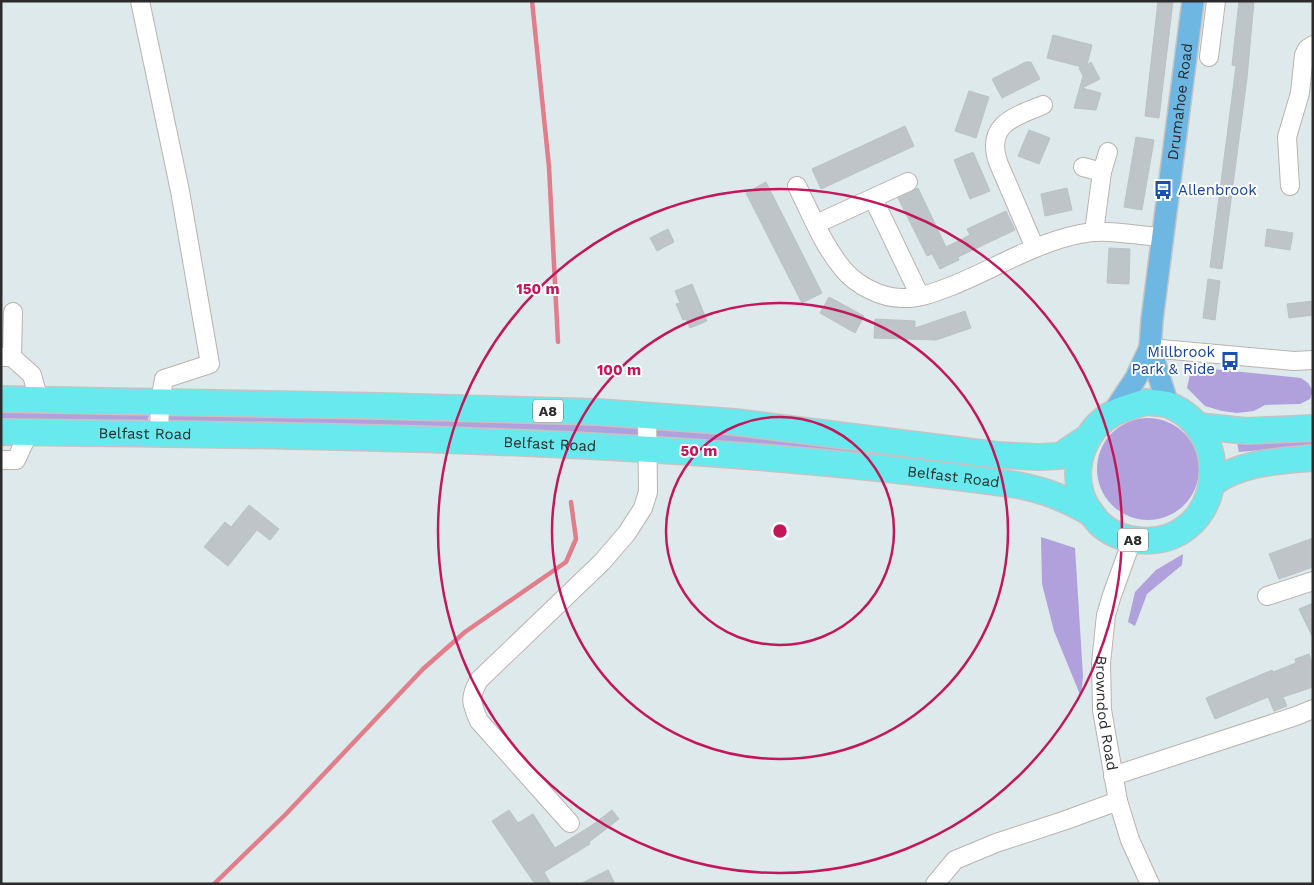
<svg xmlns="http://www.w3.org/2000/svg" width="1314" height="885" font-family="'Work Sans',sans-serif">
	<rect width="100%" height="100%" fill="#dee9eb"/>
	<g fill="#b0a1dc">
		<polygon points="1202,368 1301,378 1308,383 1313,391 1310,399 1300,404 1265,405 1254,411 1237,413 1222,411 1205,406 1187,388 1190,374"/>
		<polygon points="1,407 145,410 149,416 147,422 1,423"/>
		<polygon points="173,409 635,424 639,429 638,434 635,439 169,423 168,417"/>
		<circle cx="1148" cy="469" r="51"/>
		<polygon points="658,426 728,432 992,466 992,472 661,442 653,437"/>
		<polygon points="1313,438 1313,445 1239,452 1237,443"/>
		<polygon points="1041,537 1075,548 1083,676 1081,697 1054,631 1042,584"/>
		<polygon points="1183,554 1182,565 1147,594 1135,626 1128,622 1135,592 1156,570"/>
	</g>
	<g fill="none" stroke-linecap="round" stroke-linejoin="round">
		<g stroke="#e27d8b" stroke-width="4.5">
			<polyline points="532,1 549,167 558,342"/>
			<polyline points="214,884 286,814 423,669 465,632 566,562 576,539 571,502"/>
		</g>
	</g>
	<g fill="#bec4c7" stroke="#b8c3c6">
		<polygon points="1158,1 1173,1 1159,118 1145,116"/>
		<polygon points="1239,1 1254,1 1247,78 1222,269 1210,267 1236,66 1232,65"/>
		<polygon points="1053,35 1092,45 1087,65 1091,62 1100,79 1082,88 1101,93 1096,110 1074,108 1083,76 1079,68 1082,67 1047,58"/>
		<polygon points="1026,62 1031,62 1040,79 1002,98 992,79"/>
		<polygon points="969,91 989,97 976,138 955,131"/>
		<polygon points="905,126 914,146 821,189 812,169"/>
		<polygon points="1029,130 1050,138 1039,164 1018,156"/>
		<polygon points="1136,137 1154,140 1142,210 1124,207"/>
		<polygon points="973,152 990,191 970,199 954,160"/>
		<polygon points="766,182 822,293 802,303 746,193"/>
		<polygon points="918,188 946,247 970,235 967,229 1006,211 1015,230 958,257 959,260 940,269 932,254 927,256 898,198"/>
		<polygon points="1067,188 1072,210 1045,216 1041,194"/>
		<polygon points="668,229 674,242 657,251 650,238"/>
		<polygon points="1267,229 1293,233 1290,250 1265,246"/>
		<polygon points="1109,248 1130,249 1129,284 1107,283"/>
		<polygon points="1208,279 1220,281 1215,320 1203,318"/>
		<polygon points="692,284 707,321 690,328 686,319 683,320 676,304 680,303 675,291"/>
		<polygon points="829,297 864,316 855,333 820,313"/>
		<polygon points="1313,301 1313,315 1289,318 1287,304"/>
		<polygon points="965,311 971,328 936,340 874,338 875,319 915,321 915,328"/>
		<polygon points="249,505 279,529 270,540 257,530 228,566 204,547 225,522 231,527"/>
		<polygon points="1313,538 1313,567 1279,579 1269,554"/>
		<polygon points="1313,603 1313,638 1299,609"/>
		<polygon points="1309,654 1313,666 1313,687 1283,697 1287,706 1274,711 1268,697 1215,719 1206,698 1272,670 1273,672 1296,663 1295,659"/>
		<polygon points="509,810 518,823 533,814 555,848 591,826 612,810 619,819 589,842 590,844 544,872 551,884 535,884 492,821"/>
		<polygon points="608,870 615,884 580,884"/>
	</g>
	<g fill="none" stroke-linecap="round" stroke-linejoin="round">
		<g stroke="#bab3af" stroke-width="20">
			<g id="minor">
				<polyline points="140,1 180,191 210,364 164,379 160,401 159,434"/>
				<polyline points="1209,57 1216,1"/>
				<polyline points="1083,167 1102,172"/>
				<path d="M797,186c14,28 26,59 46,83 13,16 38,29 59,29 18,1 36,-7 52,-13 42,-17 81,-42 126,-51 27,-6 55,2 83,3"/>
				<polyline points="1290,186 1287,137 1300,93 1304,55 1307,49 1313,45"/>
				<polyline points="873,198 920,296"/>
				<polyline points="816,224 908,182"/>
				<polyline points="1094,232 1102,172 1108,152"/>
				<path d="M1035,248l-37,-86c-13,-38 18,-46 45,-57"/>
				<polyline points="1150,348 1294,361 1313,360"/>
				<polyline points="1,357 12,357 32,375 39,400"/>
				<polyline points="12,357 13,312"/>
				<polyline points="1,460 16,460 29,432"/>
				<path id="s1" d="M1132,540l-20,55 -6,20 -5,48 1,47 16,91 12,39 20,44"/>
				<polyline points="1267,596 1313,581"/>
				<polyline points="1113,776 1296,716 1313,709"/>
				<path d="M570,823l-91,-102c-8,-18 -10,-23 0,-41l123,-118 25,-29 16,-25 5,-16 -1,-76"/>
				<polyline points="935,884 955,860 996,843 1066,820 1118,801"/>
			</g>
		</g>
		<g stroke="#c4c4c4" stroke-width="24">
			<g id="major">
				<path id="s2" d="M1168,405l-18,-57 2,-28 41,-319"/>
				<polyline points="1113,413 1136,378 1150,348"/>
			</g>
		</g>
		<g stroke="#c4c4c4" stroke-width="28">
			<g id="highway">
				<polyline points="1,399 380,406 598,412 735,422 997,455 1039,457 1060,456 1087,438"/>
				<path d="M1146,402c7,1 16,1 23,3 72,30 50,145 -32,135 -13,-1 -28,-7 -38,-17 -7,-8 -15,-18 -18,-29 -9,-30 4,-66 33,-81 10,-5 22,-8 32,-11z"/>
				<polyline points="1198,426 1246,431 1313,428"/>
				<path id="s3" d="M1,432c339,4 680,6 1016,53 30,6 47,13 74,28"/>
				<path d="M1213,483c28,-21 66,-22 100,-25"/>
			</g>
		</g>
		<use href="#minor" stroke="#fff" stroke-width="18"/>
		<use href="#major" stroke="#6db7e2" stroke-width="21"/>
		<use href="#highway" stroke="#67e9ed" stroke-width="25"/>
	</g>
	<g fill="none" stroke="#c2185b" stroke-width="2.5">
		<circle cx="780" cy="531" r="114"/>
		<circle cx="780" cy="531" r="228"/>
		<circle cx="780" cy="531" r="342"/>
	</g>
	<defs>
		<g id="bus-bare" transform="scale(1.5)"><path d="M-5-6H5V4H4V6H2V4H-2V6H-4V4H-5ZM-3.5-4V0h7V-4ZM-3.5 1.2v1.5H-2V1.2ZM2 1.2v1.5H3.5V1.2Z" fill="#1a4fb4" stroke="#fff" stroke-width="2.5" paint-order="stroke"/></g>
	</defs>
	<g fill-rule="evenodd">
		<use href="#bus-bare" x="1163" y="190"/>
		<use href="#bus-bare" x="1230" y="361"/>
	</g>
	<g text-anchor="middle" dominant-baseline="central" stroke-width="4" stroke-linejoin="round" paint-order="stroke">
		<g fill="#fff" stroke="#6b6b6b" stroke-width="1">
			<rect x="533" y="399.5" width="30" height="23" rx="4"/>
			<rect x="1118" y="528.5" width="30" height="23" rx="4"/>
		</g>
		<g font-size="14" font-weight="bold" fill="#2b2b2b">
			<text x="548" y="411">A8</text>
			<text x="1133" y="540">A8</text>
		</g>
		<g font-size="15" fill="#2b2b2b" stroke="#fff">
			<text stroke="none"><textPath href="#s2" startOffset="308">Drumahoe Road</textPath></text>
			<text stroke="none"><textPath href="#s3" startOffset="144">Belfast Road</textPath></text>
			<text stroke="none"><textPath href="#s3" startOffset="549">Belfast Road</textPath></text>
			<text stroke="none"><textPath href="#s3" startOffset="954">Belfast Road</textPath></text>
			<text stroke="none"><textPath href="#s1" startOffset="178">Browndod Road</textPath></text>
		</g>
		<g font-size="15" fill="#164399" stroke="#fff" text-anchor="start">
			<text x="1178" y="190">Allenbrook</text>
			<text x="1215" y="352" text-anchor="end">Millbrook<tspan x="1215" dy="17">Park &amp; Ride</tspan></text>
		</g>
	</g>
	<circle cx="780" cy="531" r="8" fill="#c2185b" stroke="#fff" stroke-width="2.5"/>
	<g font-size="15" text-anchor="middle" font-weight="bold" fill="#c2185b" stroke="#fff" stroke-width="4" stroke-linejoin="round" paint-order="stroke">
		<text x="538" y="294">150 m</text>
		<text x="619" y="375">100 m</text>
		<text x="699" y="456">50 m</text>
	</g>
	<rect width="1314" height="885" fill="none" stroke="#2b2b2b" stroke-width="5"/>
</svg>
